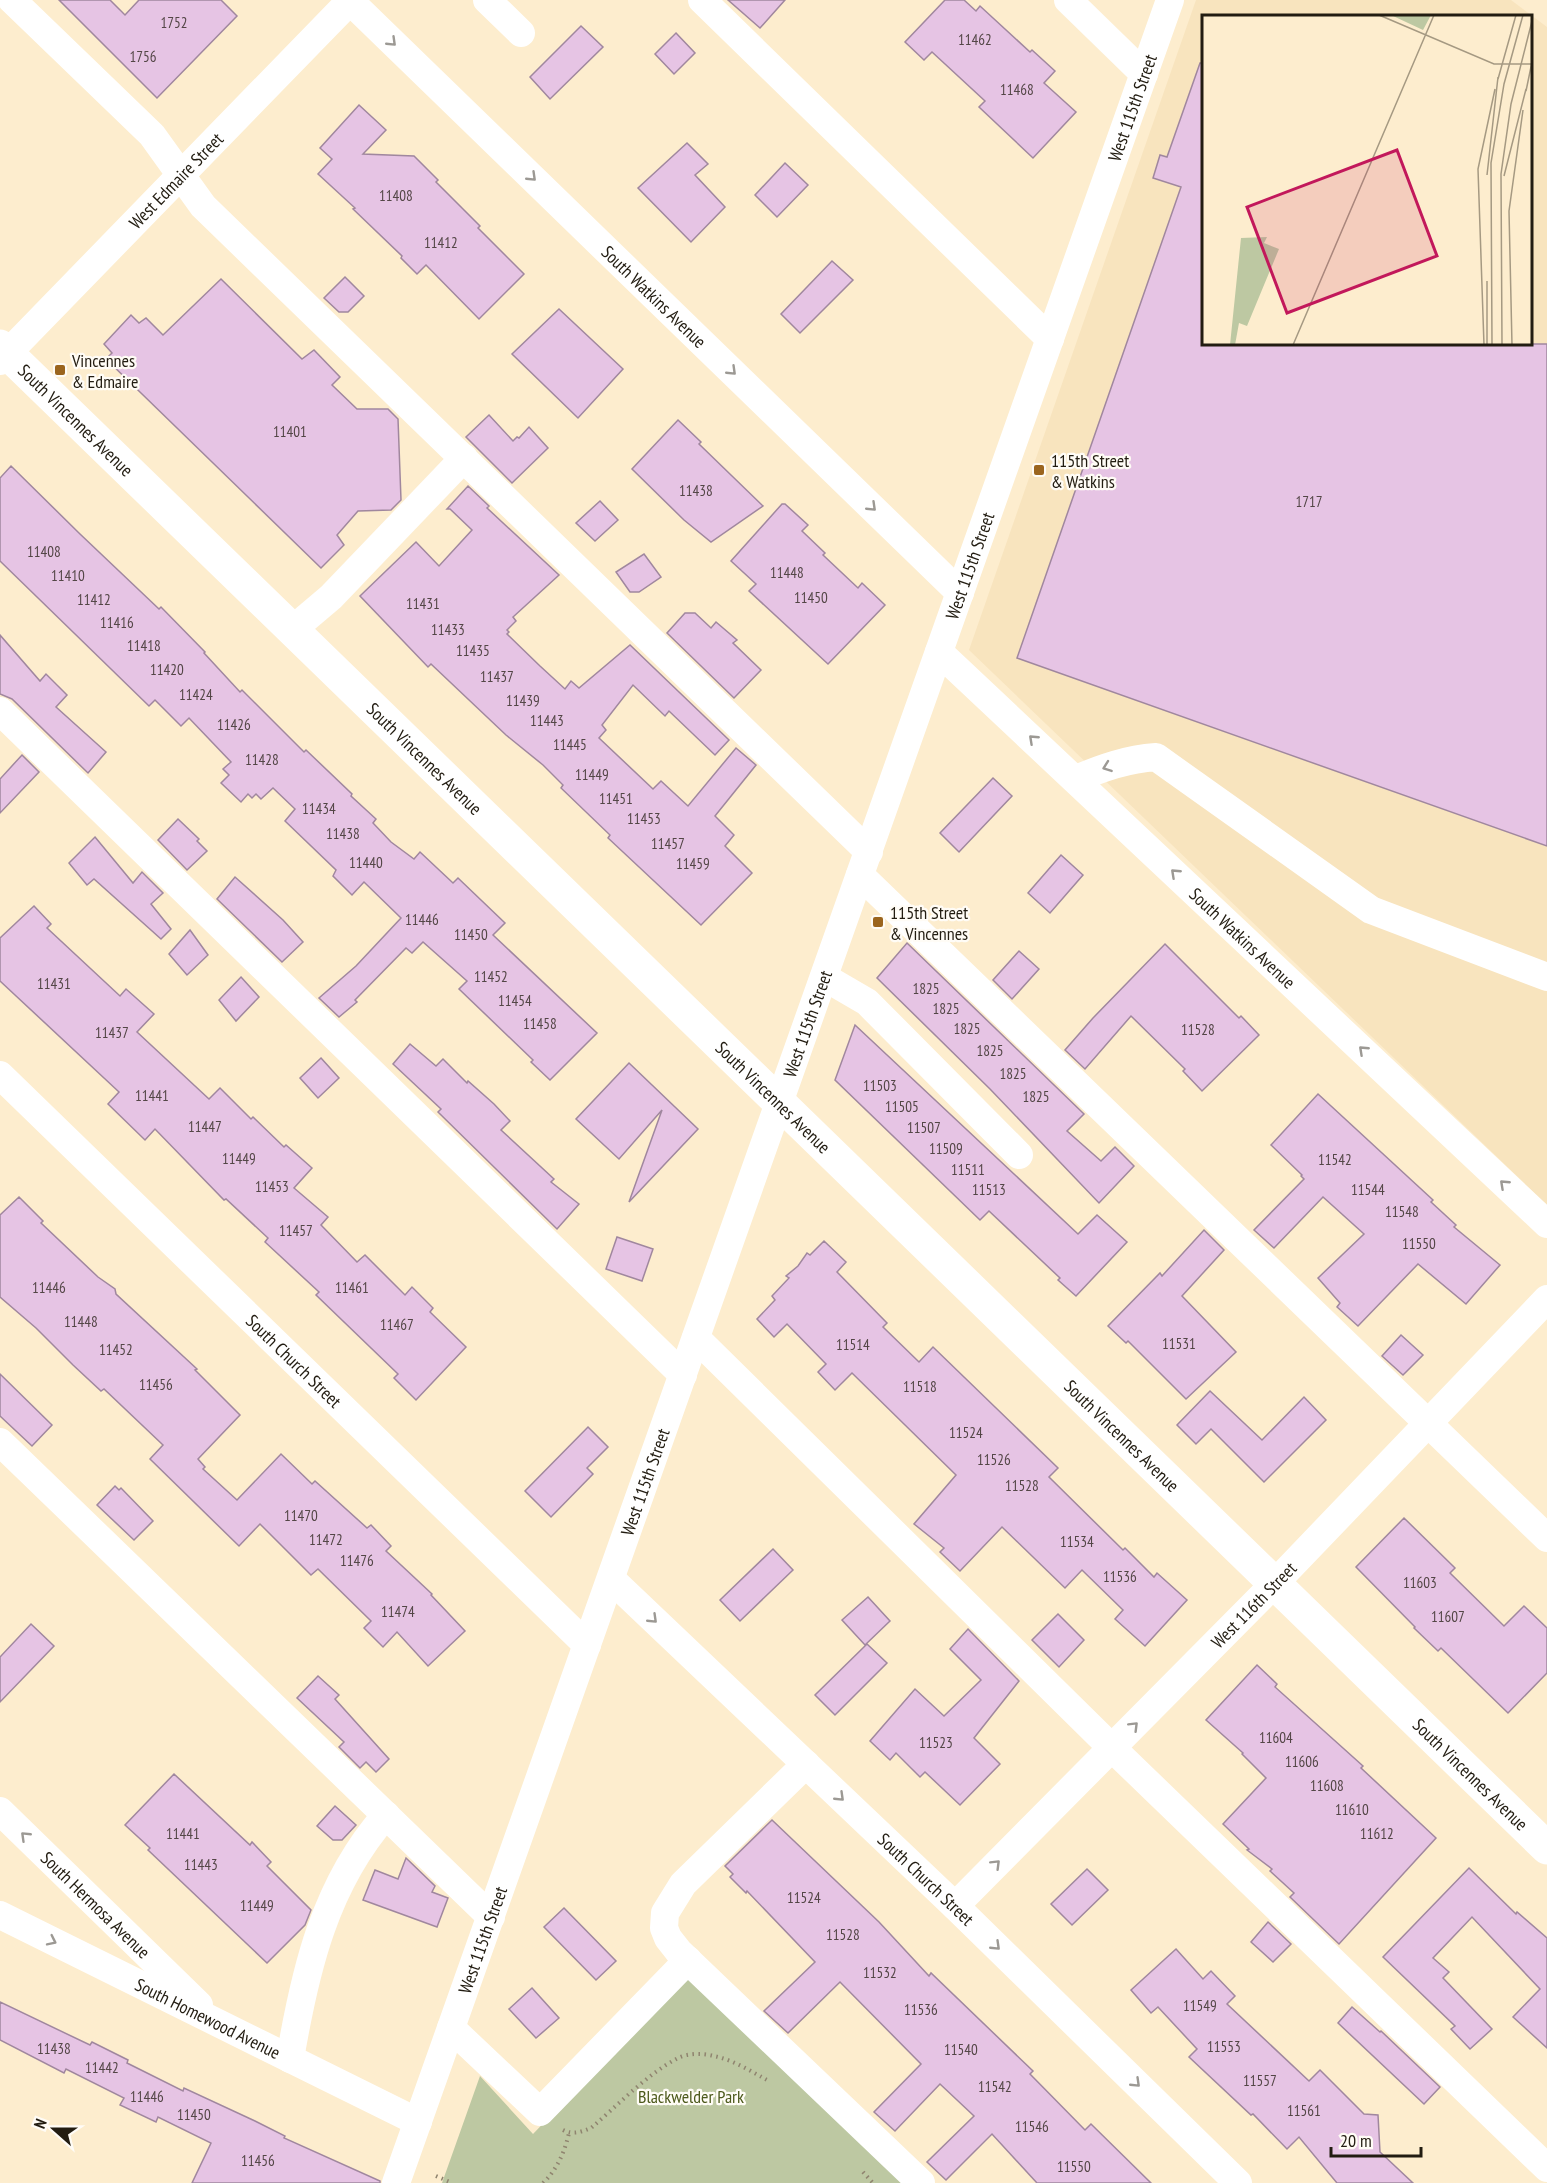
<svg xmlns="http://www.w3.org/2000/svg" width="1547" height="2183" font-family="'PT Sans Narrow',sans-serif">
	<rect width="100%" height="100%" fill="#fdedce"/>
	<path fill="#f8e4be" fill-rule="evenodd" d="M1196,0h315l36,27v1178l-578,-555zM1204,16h326v328h-326z"/>
	<polygon fill="#bdc8a2" points="689,1972 909,2183 442,2183 480,2076 533,2134"/>
	<g fill="#e6c4e4" stroke="#a0879e" stroke-width="1.5">
		<polygon points="59,0 110,0 125,15 139,0 221,0 237,16 157,98"/>
		<polygon points="728,0 785,0 760,28"/>
		<polygon points="945,0 964,0 976,11 980,6 1030,52 1032,50 1055,71 1044,83 1076,112 1033,158 979,107 985,101 932,52 924,60 905,42"/>
		<polygon points="581,26 603,47 550,99 530,77"/>
		<polygon points="676,33 695,53 674,74 655,54"/>
		<polygon points="1200,63 1203,63 1203,344 1547,344 1547,846 1017,658 1181,187 1153,178 1160,155 1167,157"/>
		<polygon points="359,105 386,130 363,154 414,156 438,180 436,182 480,226 478,228 524,274 479,319 426,265 417,274 401,258 402,256 353,209 355,208 318,174 332,159 320,148"/>
		<polygon points="687,143 708,164 695,175 725,207 691,242 638,188"/>
		<polygon points="785,163 808,185 777,217 755,195"/>
		<polygon points="832,261 853,280 800,333 781,314"/>
		<polygon points="345,277 364,296 348,312 339,312 324,298"/>
		<polygon points="221,279 302,359 314,350 340,377 332,385 357,409 388,409 398,419 401,500 391,510 358,511 337,535 344,545 321,568 106,359 112,353 104,344 131,315 139,323 146,318 163,335"/>
		<polygon points="559,309 623,369 578,418 512,354"/>
		<polygon points="489,415 513,441 517,437 519,438 529,427 548,448 512,483 466,437"/>
		<polygon points="678,420 701,442 699,444 763,506 711,542 684,520 632,469"/>
		<polygon points="11,466 80,534 159,609 161,607 205,652 204,653 240,692 242,690 304,752 306,750 352,794 351,796 376,819 373,823 391,842 414,859 420,852 453,883 458,878 505,923 493,935 597,1033 550,1080 531,1062 533,1060 459,989 467,981 423,942 412,953 406,948 355,1000 357,1002 339,1017 319,998 356,966 401,918 364,882 352,895 333,876 336,870 285,821 295,809 273,788 261,799 256,794 252,798 248,794 241,802 221,783 229,775 223,769 231,762 189,718 181,726 155,700 149,706 0,561 0,478"/>
		<polygon points="468,486 489,506 487,508 559,575 513,617 516,621 507,630 509,632 507,634 540,666 565,689 571,681 579,688 630,645 729,740 715,755 669,711 665,716 633,685 602,725 606,730 599,738 653,789 661,781 688,806 736,748 756,765 715,816 734,835 725,846 752,873 701,925 608,838 610,835 561,788 563,785 543,765 506,735 431,664 428,667 360,596 416,542 439,566 472,530 450,509 447,509"/>
		<polygon points="600,501 618,520 595,541 576,523"/>
		<polygon points="782,504 785,504 808,525 802,531 825,553 823,555 858,588 862,583 885,605 828,664 749,591 756,584 731,561"/>
		<polygon points="644,554 661,577 639,592 630,592 616,572"/>
		<polygon points="685,613 695,613 711,628 716,622 737,640 733,643 761,670 734,698 667,633"/>
		<polygon points="0,635 40,681 46,674 67,695 56,707 106,752 88,773 12,699 0,694"/>
		<polygon points="22,755 39,772 0,813 0,779"/>
		<polygon points="993,778 1012,796 959,852 940,833"/>
		<polygon points="178,819 199,839 197,841 207,851 187,870 158,840"/>
		<polygon points="95,837 133,883 142,872 163,893 151,904 171,929 161,939 94,879 87,885 69,863"/>
		<polygon points="1061,855 1083,875 1050,913 1028,893"/>
		<polygon points="235,877 283,920 303,942 282,962 217,899"/>
		<polygon points="34,906 51,924 47,928 120,996 126,989 154,1014 137,1032 209,1099 220,1088 251,1119 253,1117 284,1147 286,1145 312,1168 294,1188 328,1217 321,1225 357,1262 365,1255 405,1295 412,1287 433,1308 430,1312 466,1347 416,1400 394,1378 398,1374 316,1295 319,1292 265,1242 268,1238 226,1199 224,1200 155,1129 145,1140 108,1104 119,1092 0,981 0,938"/>
		<polygon points="190,930 208,955 187,975 169,954"/>
		<polygon points="907,943 1084,1114 1067,1131 1101,1161 1115,1147 1134,1166 1099,1203 990,1089 877,978"/>
		<polygon points="1165,944 1239,1018 1241,1016 1259,1035 1202,1091 1183,1071 1185,1069 1131,1016 1085,1069 1065,1050 1093,1018"/>
		<polygon points="1019,951 1039,969 1012,999 993,980"/>
		<polygon points="241,977 259,997 236,1021 219,1000"/>
		<polygon points="855,1025 1078,1234 1097,1215 1127,1242 1076,1296 1058,1280 1060,1278 989,1211 980,1220 835,1080"/>
		<polygon points="410,1044 436,1066 443,1059 467,1083 468,1081 494,1104 510,1121 501,1130 554,1179 551,1182 579,1204 557,1229 438,1112 441,1109 393,1064"/>
		<polygon points="321,1058 339,1078 318,1098 300,1078"/>
		<polygon points="629,1063 698,1129 629,1202 662,1110 619,1159 576,1119"/>
		<polygon points="1318,1094 1433,1200 1431,1202 1456,1225 1454,1227 1500,1265 1466,1304 1418,1264 1358,1326 1337,1307 1340,1303 1318,1278 1364,1234 1323,1197 1274,1248 1254,1230 1304,1179 1301,1176 1302,1175 1271,1145"/>
		<polygon points="19,1197 43,1221 41,1223 98,1277 115,1289 116,1294 197,1369 195,1370 240,1415 198,1459 205,1467 203,1469 237,1500 281,1454 312,1484 315,1481 367,1528 371,1525 391,1546 386,1551 432,1594 431,1595 465,1631 428,1666 397,1632 383,1647 364,1628 371,1621 318,1569 311,1575 260,1524 239,1546 150,1459 163,1445 104,1389 101,1391 73,1365 36,1328 0,1297 0,1215"/>
		<polygon points="1204,1230 1224,1250 1182,1296 1236,1352 1186,1399 1128,1341 1126,1343 1108,1326 1160,1273 1162,1276"/>
		<polygon points="617,1237 653,1249 642,1281 606,1269"/>
		<polygon points="824,1241 846,1262 837,1272 887,1323 883,1327 919,1362 933,1347 1058,1468 1049,1477 1123,1550 1125,1548 1154,1577 1157,1573 1187,1600 1145,1646 1115,1619 1123,1610 1082,1570 1065,1588 1002,1527 960,1571 940,1552 944,1548 914,1524 956,1475 852,1373 835,1390 818,1372 826,1364 787,1324 774,1337 757,1319 775,1300 772,1296 789,1278 786,1276 798,1266 807,1253 810,1255"/>
		<polygon points="1401,1335 1423,1355 1403,1375 1382,1356"/>
		<polygon points="0,1374 52,1425 32,1446 0,1416"/>
		<polygon points="1210,1391 1262,1440 1304,1397 1326,1420 1264,1482 1211,1429 1196,1444 1177,1425"/>
		<polygon points="588,1427 608,1447 587,1468 593,1474 551,1517 525,1491"/>
		<polygon points="115,1486 119,1490 121,1488 153,1521 134,1540 97,1505"/>
		<polygon points="1404,1518 1455,1568 1450,1573 1504,1626 1524,1606 1547,1628 1547,1673 1508,1713 1441,1648 1438,1651 1414,1628 1415,1627 1356,1567"/>
		<polygon points="773,1549 793,1570 740,1621 720,1600"/>
		<polygon points="868,1597 890,1621 865,1645 842,1620"/>
		<polygon points="1058,1614 1084,1640 1059,1667 1032,1640"/>
		<polygon points="31,1624 54,1646 0,1702 0,1657"/>
		<polygon points="968,1629 1019,1681 974,1738 1000,1764 960,1805 925,1772 920,1777 896,1753 890,1760 870,1741 915,1689 944,1716 981,1680 950,1649"/>
		<polygon points="867,1644 887,1663 835,1715 815,1695"/>
		<polygon points="1257,1665 1277,1684 1275,1687 1363,1766 1361,1768 1436,1838 1339,1944 1290,1897 1294,1893 1270,1871 1272,1869 1247,1850 1249,1849 1223,1824 1266,1778 1242,1754 1243,1753 1206,1720"/>
		<polygon points="318,1676 339,1695 335,1699 389,1759 376,1772 366,1762 360,1768 339,1747 344,1742 297,1698"/>
		<polygon points="174,1774 250,1845 252,1842 271,1862 267,1866 311,1910 305,1925 267,1963 148,1850 150,1848 125,1825"/>
		<polygon points="335,1806 356,1825 342,1840 333,1840 317,1826"/>
		<polygon points="772,1820 879,1922 929,1976 931,1973 1033,2071 1030,2074 1085,2130 1091,2124 1151,2183 1037,2183 992,2134 946,2180 927,2162 974,2116 940,2084 895,2131 874,2112 921,2064 840,1982 788,2033 764,2011 815,1962 747,1891 746,1893 730,1877 733,1874 725,1866"/>
		<polygon points="406,1858 435,1886 432,1892 448,1898 437,1927 363,1900 375,1870 398,1879"/>
		<polygon points="1469,1868 1516,1914 1517,1912 1547,1938 1547,2048 1513,2017 1540,1989 1472,1917 1433,1958 1449,1972 1443,1978 1492,2029 1470,2049 1451,2029 1455,2026 1383,1957"/>
		<polygon points="1087,1869 1108,1890 1072,1925 1051,1904"/>
		<polygon points="564,1908 616,1961 596,1980 544,1927"/>
		<polygon points="1268,1922 1291,1944 1273,1962 1251,1942"/>
		<polygon points="1176,1949 1203,1979 1211,1971 1235,1996 1227,2004 1309,2081 1320,2070 1364,2114 1378,2115 1380,2152 1413,2183 1337,2183 1299,2137 1287,2149 1253,2114 1251,2115 1189,2057 1197,2049 1158,2007 1151,2013 1131,1990"/>
		<polygon points="532,1988 559,2018 536,2038 509,2009"/>
		<polygon points="0,2002 90,2045 92,2042 128,2060 127,2063 183,2091 184,2088 255,2121 285,2136 284,2138 380,2181 380,2183 192,2183 211,2143 158,2117 156,2122 120,2105 124,2098 66,2069 64,2073 0,2040"/>
		<polygon points="1352,2007 1380,2032 1381,2031 1440,2087 1424,2104 1338,2023"/>
	</g>
	<g fill="none" stroke-linecap="round" stroke-linejoin="round">
		<g stroke="#8f846f" stroke-width="4" stroke-dasharray="1.5 4.5" stroke-linecap="butt">
			<path d="M563,2130c10,5 18,2 28,-2 26,-22 56,-54 87,-70 10,-5 25,-5 36,-2 20,4 38,16 55,25"/>
			<polyline points="863,2172 873,2183"/>
			<polyline points="436,2176 452,2183"/>
			<path d="M543,2183c14,-13 22,-32 26,-50"/>
		</g>
		<g stroke="#fff" stroke-width="28">
			<polyline points="12,0 152,135 203,206 869,852"/>
			<polyline points="487,0 521,33"/>
			<polyline points="702,0 1050,339"/>
			<polyline points="1068,0 1144,74"/>
			<path id="s1" d="M350,1l610,592"/>
			<path id="s2" d="M0,361l351,-361"/>
			<polyline points="292,630 331,597 464,458"/>
			<path id="s3" d="M939,652l608,572"/>
			<polyline points="0,711 683,1375"/>
			<path d="M1076,779c26,-11 51,-20 80,-22l215,153 176,67"/>
			<polyline points="860,875 1547,1538"/>
			<polyline points="824,977 867,1002 1019,1155"/>
			<path id="s4" d="M0,1075l587,570"/>
			<polyline points="696,1338 1112,1748 1547,2168"/>
			<polyline points="0,1442 491,1917"/>
			<path id="s5" d="M611,1579l344,327 283,277"/>
			<polyline points="806,1764 683,1884 665,1913 664,1928 668,1938 679,1952 921,2183"/>
			<path id="s6" d="M0,1811l199,194"/>
			<path id="s7" d="M955,1906l319,-322 273,-285"/>
			<path id="s8" d="M0,1915l418,207"/>
			<polyline points="451,2028 540,2112 688,1960"/>
			<path d="M290,2059c15,-89 35,-175 96,-244"/>
			<path id="s9" d="M396,2183l774,-2183"/>
		</g>
		<path stroke="#fff" stroke-width="33" id="s10" d="M0,346l1547,1502"/>
	</g>
	<defs><path id="oneway-chevron" d="M-2-3.5L2.5 0L-2 3.5" fill="none" stroke-width="1.6" stroke-linecap="round" stroke-linejoin="round" transform="scale(1.5)"/></defs>
	<g stroke="#9c9994">
		<use href="#oneway-chevron" transform="translate(392 42) rotate(44)"/>
		<use href="#oneway-chevron" transform="translate(532 177) rotate(44)"/>
		<use href="#oneway-chevron" transform="translate(732 371) rotate(44)"/>
		<use href="#oneway-chevron" transform="translate(872 507) rotate(44)"/>
		<use href="#oneway-chevron" transform="translate(1033 739) rotate(-137)"/>
		<use href="#oneway-chevron" transform="translate(1107 767) rotate(160)"/>
		<use href="#oneway-chevron" transform="translate(1175 873) rotate(-137)"/>
		<use href="#oneway-chevron" transform="translate(1363 1050) rotate(-137)"/>
		<use href="#oneway-chevron" transform="translate(1504 1184) rotate(-137)"/>
		<use href="#oneway-chevron" transform="translate(653 1619) rotate(44)"/>
		<use href="#oneway-chevron" transform="translate(1134 1726) rotate(-45)"/>
		<use href="#oneway-chevron" transform="translate(840 1797) rotate(44)"/>
		<use href="#oneway-chevron" transform="translate(25 1836) rotate(-136)"/>
		<use href="#oneway-chevron" transform="translate(996 1864) rotate(-45)"/>
		<use href="#oneway-chevron" transform="translate(52 1941) rotate(26)"/>
		<use href="#oneway-chevron" transform="translate(996 1946) rotate(44)"/>
		<use href="#oneway-chevron" transform="translate(1136 2083) rotate(44)"/>
	</g>
	<g fill="#9b651e" stroke="#fffcf6" stroke-width="2">
		<rect x="54" y="364" width="12" height="12" rx="3"/>
		<rect x="1033" y="464" width="12" height="12" rx="3"/>
		<rect x="872" y="916" width="12" height="12" rx="3"/>
	</g>
	<g text-anchor="middle" dominant-baseline="central" stroke-width="4.5" stroke-linejoin="round" paint-order="stroke">
		<g font-size="15" fill="#534646">
			<text x="174" y="22">1752</text>
			<text x="975" y="39">11462</text>
			<text x="143" y="56">1756</text>
			<text x="1017" y="89">11468</text>
			<text x="396" y="195">11408</text>
			<text x="441" y="242">11412</text>
			<text x="290" y="431">11401</text>
			<text x="696" y="490">11438</text>
			<text x="1309" y="501">1717</text>
			<text x="44" y="551">11408</text>
			<text x="787" y="572">11448</text>
			<text x="68" y="575">11410</text>
			<text x="811" y="597">11450</text>
			<text x="94" y="599">11412</text>
			<text x="423" y="603">11431</text>
			<text x="117" y="622">11416</text>
			<text x="448" y="629">11433</text>
			<text x="144" y="645">11418</text>
			<text x="473" y="650">11435</text>
			<text x="167" y="669">11420</text>
			<text x="497" y="676">11437</text>
			<text x="196" y="694">11424</text>
			<text x="523" y="700">11439</text>
			<text x="547" y="720">11443</text>
			<text x="234" y="724">11426</text>
			<text x="570" y="744">11445</text>
			<text x="262" y="759">11428</text>
			<text x="592" y="774">11449</text>
			<text x="616" y="798">11451</text>
			<text x="319" y="808">11434</text>
			<text x="644" y="818">11453</text>
			<text x="343" y="833">11438</text>
			<text x="668" y="843">11457</text>
			<text x="366" y="862">11440</text>
			<text x="693" y="863">11459</text>
			<text x="422" y="919">11446</text>
			<text x="471" y="934">11450</text>
			<text x="491" y="976">11452</text>
			<text x="54" y="983">11431</text>
			<text x="926" y="988">1825</text>
			<text x="515" y="1000">11454</text>
			<text x="946" y="1008">1825</text>
			<text x="540" y="1023">11458</text>
			<text x="967" y="1028">1825</text>
			<text x="1198" y="1029">11528</text>
			<text x="112" y="1032">11437</text>
			<text x="990" y="1050">1825</text>
			<text x="1013" y="1073">1825</text>
			<text x="880" y="1085">11503</text>
			<text x="152" y="1095">11441</text>
			<text x="1036" y="1096">1825</text>
			<text x="902" y="1106">11505</text>
			<text x="205" y="1126">11447</text>
			<text x="924" y="1127">11507</text>
			<text x="946" y="1148">11509</text>
			<text x="239" y="1158">11449</text>
			<text x="1335" y="1159">11542</text>
			<text x="968" y="1169">11511</text>
			<text x="272" y="1186">11453</text>
			<text x="989" y="1189">11513</text>
			<text x="1368" y="1189">11544</text>
			<text x="1402" y="1211">11548</text>
			<text x="296" y="1230">11457</text>
			<text x="1419" y="1243">11550</text>
			<text x="49" y="1287">11446</text>
			<text x="352" y="1287">11461</text>
			<text x="81" y="1321">11448</text>
			<text x="397" y="1324">11467</text>
			<text x="1179" y="1343">11531</text>
			<text x="853" y="1344">11514</text>
			<text x="116" y="1349">11452</text>
			<text x="156" y="1384">11456</text>
			<text x="920" y="1386">11518</text>
			<text x="966" y="1432">11524</text>
			<text x="994" y="1459">11526</text>
			<text x="1022" y="1485">11528</text>
			<text x="301" y="1515">11470</text>
			<text x="326" y="1539">11472</text>
			<text x="1077" y="1541">11534</text>
			<text x="357" y="1560">11476</text>
			<text x="1120" y="1576">11536</text>
			<text x="1420" y="1582">11603</text>
			<text x="398" y="1611">11474</text>
			<text x="1448" y="1616">11607</text>
			<text x="1276" y="1737">11604</text>
			<text x="936" y="1742">11523</text>
			<text x="1302" y="1761">11606</text>
			<text x="1327" y="1785">11608</text>
			<text x="1352" y="1809">11610</text>
			<text x="183" y="1833">11441</text>
			<text x="1377" y="1833">11612</text>
			<text x="201" y="1864">11443</text>
			<text x="804" y="1897">11524</text>
			<text x="257" y="1905">11449</text>
			<text x="843" y="1934">11528</text>
			<text x="880" y="1972">11532</text>
			<text x="1200" y="2005">11549</text>
			<text x="921" y="2009">11536</text>
			<text x="1224" y="2046">11553</text>
			<text x="54" y="2048">11438</text>
			<text x="961" y="2049">11540</text>
			<text x="102" y="2067">11442</text>
			<text x="1260" y="2080">11557</text>
			<text x="995" y="2086">11542</text>
			<text x="147" y="2096">11446</text>
			<text x="1304" y="2110">11561</text>
			<text x="194" y="2114">11450</text>
			<text x="1032" y="2126">11546</text>
			<text x="258" y="2160">11456</text>
			<text x="1074" y="2166">11550</text>
		</g>
		<g font-size="18" fill="#221c11" stroke="#fffcf6">
			<text stroke="none"><textPath href="#s9" startOffset="2202">West 115th Street</textPath></text>
			<text stroke="none"><textPath href="#s2" startOffset="252">West Edmaire Street</textPath></text>
			<text stroke="none"><textPath href="#s1" startOffset="424">South Watkins Avenue</textPath></text>
			<text stroke="none"><textPath href="#s10" startOffset="106">South Vincennes Avenue</textPath></text>
			<text stroke="none"><textPath href="#s9" startOffset="1716">West 115th Street</textPath></text>
			<text stroke="none"><textPath href="#s10" startOffset="592">South Vincennes Avenue</textPath></text>
			<text stroke="none"><textPath href="#s3" startOffset="417">South Watkins Avenue</textPath></text>
			<text stroke="none"><textPath href="#s9" startOffset="1230">West 115th Street</textPath></text>
			<text stroke="none"><textPath href="#s10" startOffset="1078">South Vincennes Avenue</textPath></text>
			<text stroke="none"><textPath href="#s4" startOffset="410">South Church Street</textPath></text>
			<text stroke="none"><textPath href="#s10" startOffset="1564">South Vincennes Avenue</textPath></text>
			<text stroke="none"><textPath href="#s9" startOffset="744">West 115th Street</textPath></text>
			<text stroke="none"><textPath href="#s7" startOffset="424">West 116th Street</textPath></text>
			<text stroke="none"><textPath href="#s10" startOffset="2050">South Vincennes Avenue</textPath></text>
			<text stroke="none"><textPath href="#s5" startOffset="435">South Church Street</textPath></text>
			<text stroke="none"><textPath href="#s6" startOffset="134">South Hermosa Avenue</textPath></text>
			<text stroke="none"><textPath href="#s9" startOffset="258">West 115th Street</textPath></text>
			<text stroke="none"><textPath href="#s8" startOffset="232">South Homewood Avenue</textPath></text>
		</g>
		<g font-size="18" fill="#221c11" stroke="#fffcf6" text-anchor="start">
			<text x="72" y="360">Vincennes<tspan x="72" dy="21">&amp; Edmaire</tspan></text>
			<text x="1051" y="460">115th Street<tspan x="1051" dy="21">&amp; Watkins</tspan></text>
			<text x="890" y="912">115th Street<tspan x="890" dy="21">&amp; Vincennes</tspan></text>
		</g>
		<g font-size="18" fill="#4d5a1c" stroke="#fffcf6">
			<text x="691" y="2096">Blackwelder Park</text>
		</g>
	</g>
	<g transform="translate(1202 15)">
		<rect width="330" height="330" fill="#fdedce"/>
		<path d="M189,0h40l-8,15zM65,222l-3,6 15,6 -32,77 -8,-3 -4,22h-5l11,-107z" fill="#bdc8a2"/>
		<path fill="none" stroke="#a59982" stroke-width="1.5" d="M177,0l115,49h38M296,64l18,-64M324,76l6,-29M285,160l11,-98M302,161l22,-87M91,330l141,-330M282,330l-6,-176 17,-80M285,330v-64M290,330l-1,-182 13,-79 19,-69M300,330l-1,-171 10,-70 21,-83M310,330l-3,-134 14,-101"/>
		<path fill="#c2185b" fill-opacity="0.15" stroke="#c2185b" stroke-width="3" d="M195,135l40,106 -150,57 -40,-106z"/>
		<rect width="330" height="330" fill="none" stroke="#221c11" stroke-width="3"/>
	</g>
	<g transform="translate(54 2129) rotate(291)" stroke="#fffcf6" stroke-width="4.5" paint-order="stroke">
	<path d="M0-4.5L10 22L0 15L-10 22Z" fill="#221c11"/>
	<text y="-9" font-size="16" font-weight="bold" text-anchor="middle" fill="#221c11">N</text>
	</g>
	<path d="M1331 2147v9h90v-9" fill="none" stroke="#221c11" stroke-width="3"/>
	<text x="1340" y="2147" font-size="18" fill="#221c11" stroke="#fffcf6" stroke-width="4.5" paint-order="stroke">20 m</text>
</svg>
